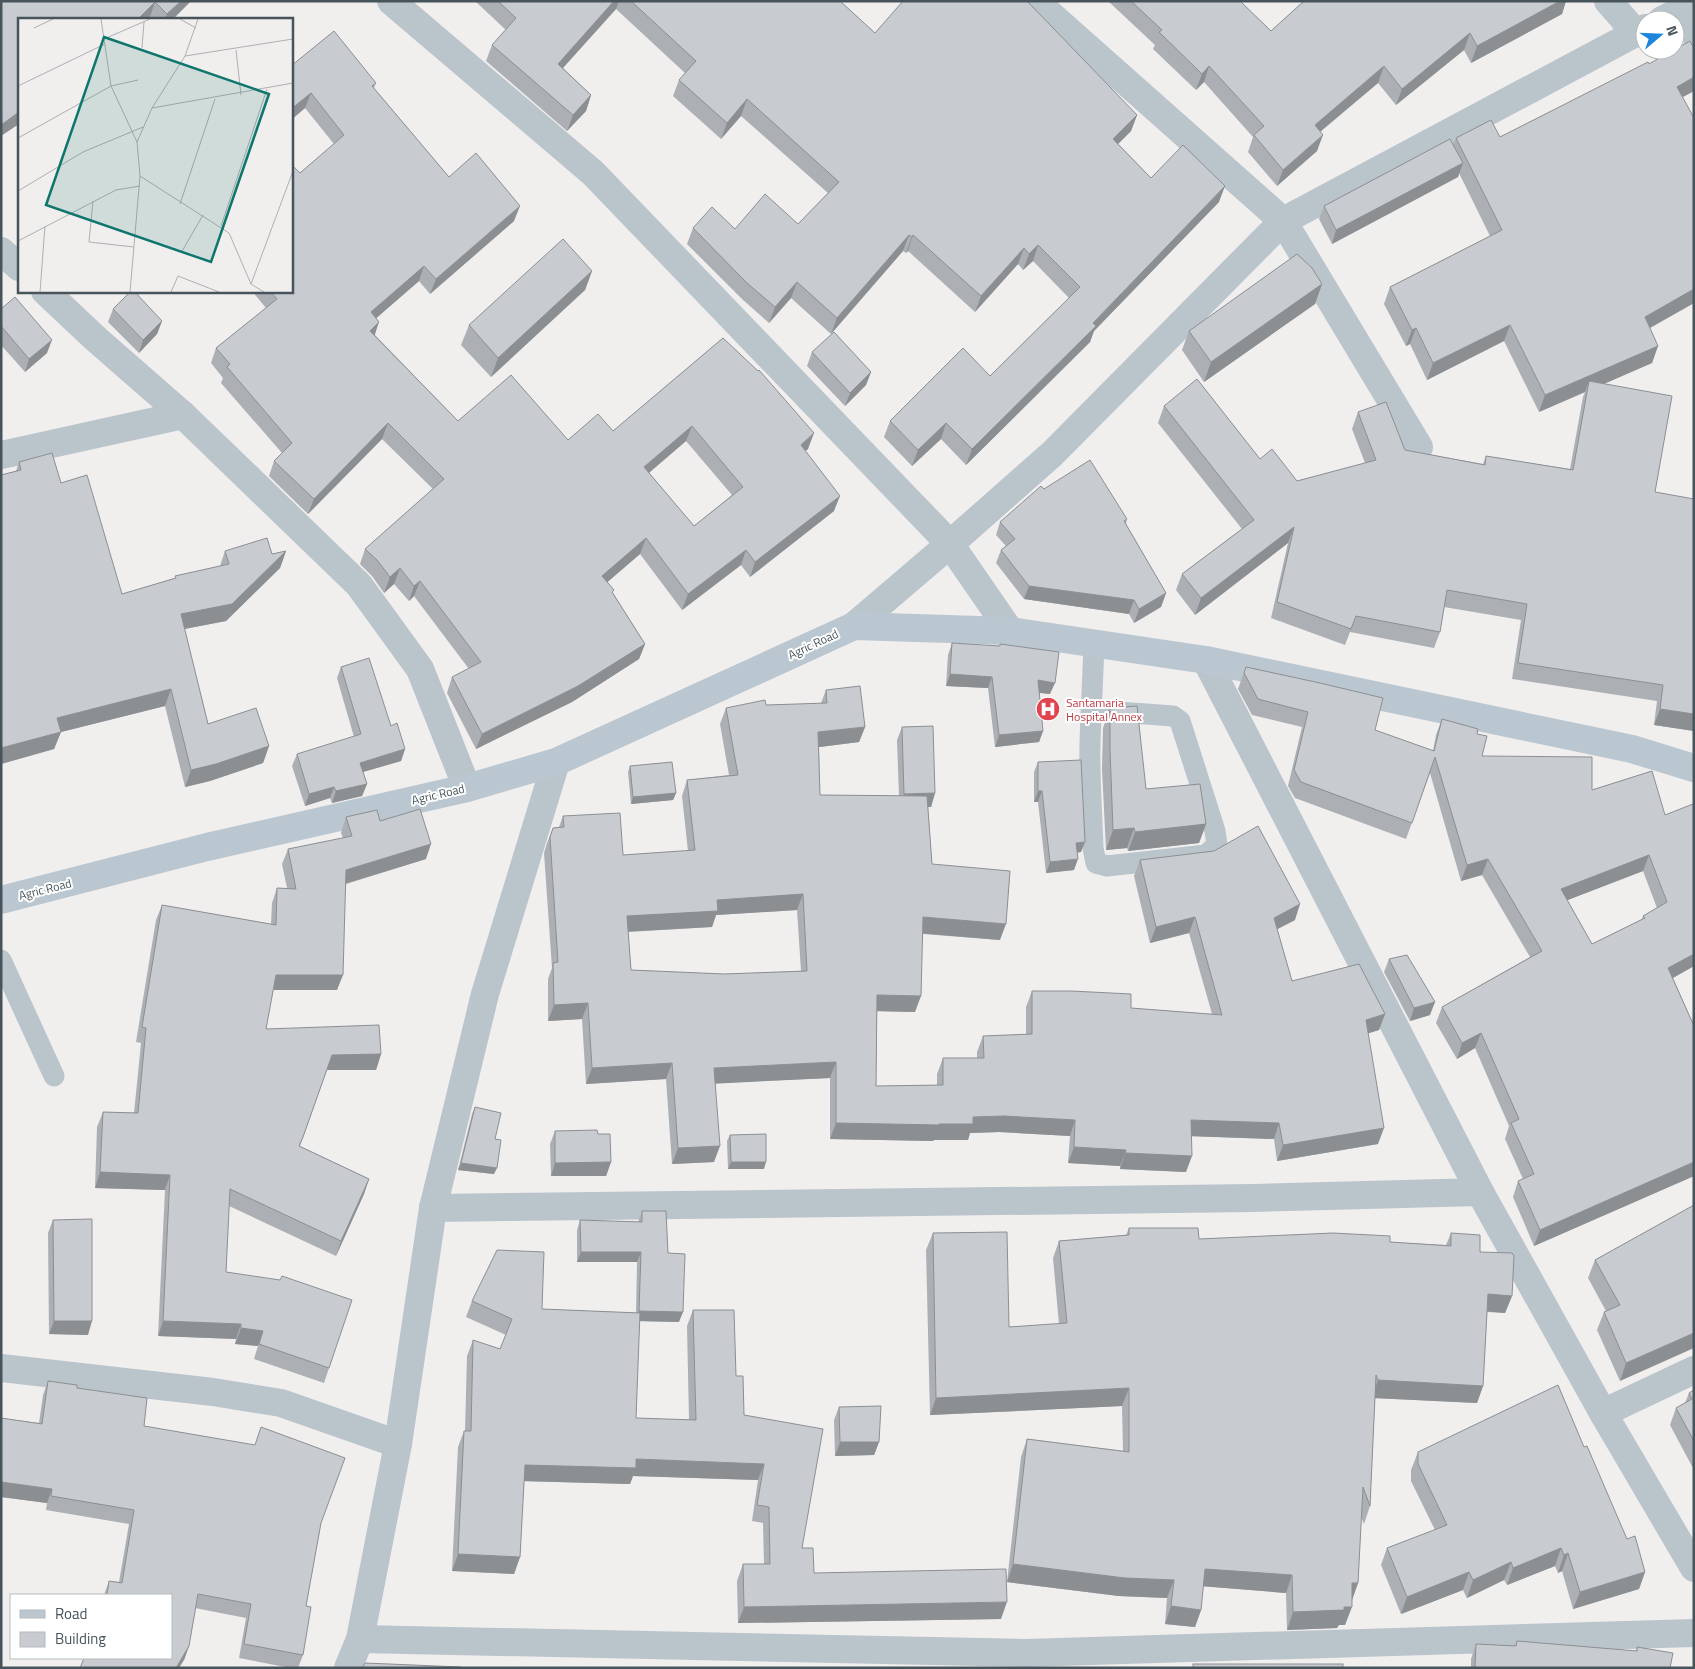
<svg xmlns="http://www.w3.org/2000/svg" width="1695" height="1669" font-family="'Titillium Web',sans-serif">
	<rect width="100%" height="100%" fill="#f1eeee"/>
	<g fill="none" stroke-linecap="round" stroke-linejoin="round">
		<g stroke="#bac4cb" stroke-width="21">
			<path d="M1091,710l82,6 7,5 35,110 2,14 -11,10 -99,11 -11,-3 -3,-15c-1,-35 -4,-70 -3,-105 1,-33 3,-67 4,-101"/>
			<polyline points="1,960 54,1076"/>
		</g>
		<g stroke="#bac4cb" stroke-width="28">
			<polyline points="391,1 593,173 950,544 1010,631"/>
			<polyline points="1035,1 1283,221 1419,447"/>
			<polyline points="1608,1 1635,32"/>
			<polyline points="1677,13 1694,33"/>
			<polyline points="1662,20 1694,4"/>
			<polyline points="1,251 19,267"/>
			<polyline points="45,291 96,339 183,415 359,585 420,669 467,788"/>
			<polyline points="1,455 183,415"/>
			<polyline points="854,626 950,544 1052,454 1283,221 1645,28"/>
			<polyline points="1206,660 1480,1192 1603,1413 1694,1568"/>
			<polyline points="433,1208 1253,1198 1480,1192"/>
			<polyline points="1,1368 213,1392 281,1403 398,1444"/>
			<polyline points="1603,1413 1694,1370"/>
			<polyline points="360,1639 1025,1653 1694,1633"/>
			<polyline points="348,1668 360,1639 398,1444 433,1208 485,994 556,762"/>
		</g>
		<polyline stroke="#bac7d0" stroke-width="28" points="1,900 207,847 467,788 556,762 854,626 1010,631 1206,660 1632,749 1694,768"/>
	</g>
	<g fill="#acafb4" fill-rule="evenodd">
		<polygon points="1,1 191,1 173,19 151,19 150,17 19,19"/>
		<polygon points="475,1 840,1 875,33 1137,115 1131,131 1118,144 1151,178 1219,202 1094,331 1090,342 966,465 941,439 912,466 884,437 890,421 990,376 1069,298 1033,261 1023,270 1018,264 975,312 908,251 906,253 903,251 831,334 791,298 769,323 742,299 687,244 693,228 735,229 798,224 828,193 741,116 721,139 673,96 679,80 685,73 616,9 563,68 591,95 586,111 567,131 486,61 492,45 506,30"/>
		<polygon points="1108,1 1240,1 1271,31 1304,1 1566,1 1562,14 1471,63 1464,50 1396,105 1378,83 1320,132 1317,151 1277,186 1248,152 1253,137 1204,82 1196,90 1153,49 1155,45"/>
		<polygon points="1694,48 1694,91 1683,97 1694,303 1650,328 1658,346 1652,363 1604,383 1655,492 1694,731 1654,725 1657,701 1512,679 1521,620 1444,607 1440,632 1434,648 1350,632 1345,645 1271,618 1288,543 1195,615 1176,590 1182,574 1242,529 1158,423 1164,406 1260,459 1297,481 1365,463 1352,429 1358,412 1405,450 1483,464 1486,456 1570,469 1583,397 1585,392 1539,412 1504,341 1427,380 1410,344 1406,346 1384,304 1390,287 1490,236 1459,173 1458,177 1332,244 1319,219 1324,206 1453,145 1456,138 1500,137 1649,64"/>
		<path d="M291,66l85,17 -2,5 75,89 65,44 -84,73 -11,-13 -43,37 -1,17 83,86 110,19 45,-9 110,-93 85,111 -3,2 29,60 -84,66 -9,-12 -59,45 -42,-56 -33,28 6,11 32,51 -6,15 -67,43 -96,47 -29,-56 5,-16 17,-8 -55,-73 -5,5 -15,-17 -10,9 -12,-17 -12,-12 5,-15 68,-60 -51,-50 -74,75 -39,-38 5,-15 8,-8 -61,-70 2,-5 -12,-15 5,-15 50,-40 -14,-17h39l9,-118 34,-29 -29,-36 -14,12zM686,441l46,54 -38,31 -45,-53z"/>
		<polygon points="592,271 585,290 491,377 461,345 469,325"/>
		<polygon points="1322,284 1315,304 1204,382 1182,350 1189,331"/>
		<polygon points="1,309 47,353 25,372 1,345"/>
		<polygon points="113,309 162,321 157,334 139,353 108,322"/>
		<polygon points="812,352 871,372 866,385 845,406 807,366"/>
		<polygon points="19,462 61,483 122,594 175,578 175,576 220,566 225,551 272,554 286,551 280,568 226,621 184,629 208,724 269,746 263,763 210,781 185,787 165,706 61,732 54,749 1,764 1,475 16,471"/>
		<polygon points="1044,489 1127,519 1126,524 1166,593 1161,607 1134,623 1129,614 1024,599 996,563 1001,550 1006,546 996,535 1000,522"/>
		<polygon points="952,643 1050,694 1039,693 1043,731 1039,742 995,747 988,688 946,686 948,655"/>
		<polygon points="341,667 391,726 405,749 401,761 363,772 367,784 362,796 332,803 330,798 305,806 292,766 297,754 354,737 337,678"/>
		<path d="M1246,667l129,63 58,21 3,-16 6,-16 35,15 5,22 110,34 60,-19 42,195 -21,12 21,48v150l-160,70 -21,-49 5,-16 5,-2 -18,-40 4,-13 -34,-78 -18,11 -21,-36 6,-16 88,-50 -48,-82 -21,6 -31,-108 -24,66 -111,-41 -7,-12 14,-59 -50,-12 -14,-26zM1643,871l14,37 -14,8 -1,3 -50,25 -25,-44z"/>
		<path d="M826,690l39,37 -6,15 -40,5 1,48 79,1 -2,-56 5,-13 33,66 -4,14h-3l4,57 68,76 -77,-6 -8,78 -38,-1 -1,75 61,-1v-11l6,-16h34v-6l6,-16 43,-1v-28l6,-16 99,17 81,6 -23,-81 -39,10 -16,-67 6,-16 155,60 -18,9 15,52 93,33 -6,16 -11,3 10,111 -101,17 -3,-22 -83,-3 -5,36 -66,-3v-3l-52,-3 2,-27 -71,-4 -29,1 -2,7h-34l-1,1 -103,-2v-61l-115,5 -1,79 -42,2 -6,-85 -80,5 -4,-65 -34,2v-42l4,-11 -8,-115 3,-10 6,-15 6,-1 4,-11 60,39 65,-4 -6,-55 5,-16 42,-5 -9,-51 6,-16 95,-5zM797,910l4,61 -77,3 -93,-4 -3,-38 84,-5 4,-12z"/>
		<polygon points="1110,708 1146,789 1206,824 1199,843 1128,851 1127,848 1106,850 1102,769 1103,728"/>
		<polygon points="1038,762 1081,852 1077,853 1074,870 1046,873 1038,802 1034,802 1034,772"/>
		<polygon points="630,766 676,793 673,800 631,804 628,772"/>
		<polygon points="346,817 380,821 426,859 346,884 337,990 273,990 266,1029 381,1054 376,1070 327,1070 300,1146 369,1179 364,1194 336,1256 229,1206 226,1272 329,1368 324,1383 254,1359 258,1346 235,1344 236,1339 158,1336 165,1190 95,1188 97,1127 103,1112 134,1113 141,1043 136,1042 156,920 162,905 271,924 272,903 277,888 287,888 282,864 288,849 343,838 341,833"/>
		<polygon points="1389,959 1430,1015 1410,1021 1384,972"/>
		<polygon points="475,1107 495,1139 494,1174 458,1170 472,1114"/>
		<polygon points="555,1131 598,1134 611,1162 606,1176 551,1176 550,1144"/>
		<polygon points="730,1135 764,1169 728,1169 727,1141"/>
		<polygon points="1694,1205 1620,1381 1597,1330 1604,1312 1606,1311 1588,1278 1595,1260"/>
		<polygon points="642,1211 668,1253 679,1322 639,1321 636,1418 689,1420 687,1326 693,1310 736,1376 744,1415 814,1573 1001,1619 738,1623 737,1581 743,1564 764,1564 763,1523 752,1521 758,1480 633,1476 630,1484 524,1481 520,1557 514,1574 452,1571 458,1447 464,1431 465,1431 467,1356 473,1340 500,1349 506,1335 466,1317 472,1301 542,1309 636,1313 637,1262 577,1262 577,1230 580,1220 638,1222"/>
		<polygon points="53,1220 88,1335 49,1334 48,1233"/>
		<polygon points="1129,1228 1199,1239 1390,1242 1446,1245 1451,1233 1480,1252 1512,1296 1505,1313 1487,1312 1483,1386 1477,1403 1375,1398 1370,1506 1364,1524 1361,1517 1358,1583 1352,1600 1345,1625 1339,1625 1337,1628 1287,1630 1286,1593 1203,1586 1201,1610 1195,1627 1165,1624 1167,1598 1119,1596 1007,1582 1021,1457 1027,1439 1123,1451 1122,1406 930,1415 926,1250 933,1233 1009,1327 1059,1324 1053,1258 1059,1241 1126,1235"/>
		<polygon points="48,1381 77,1388 144,1426 321,1523 306,1606 303,1655 298,1668 291,1668 239,1658 246,1618 195,1608 189,1646 184,1660 171,1595 104,1595 109,1581 119,1582 129,1524 46,1510 47,1503 1,1497 1,1418 39,1423 43,1395"/>
		<polygon points="1694,1390 1694,1470 1670,1425 1676,1408 1685,1403 1689,1393"/>
		<polygon points="839,1407 879,1442 874,1455 835,1456 834,1420"/>
		<polygon points="1584,1447 1627,1539 1645,1572 1639,1589 1573,1609 1562,1571 1558,1573 1555,1566 1507,1585 1504,1580 1467,1598 1463,1590 1401,1614 1381,1565 1387,1548 1435,1530 1411,1481 1411,1470 1418,1452"/>
		<polygon points="1517,1641 1636,1651 1637,1647 1670,1668 1471,1668 1471,1659 1476,1644 1515,1646"/>
	</g>
	<g fill="#8c8f92">
		<polygon points="181,1 191,1 173,19 165,19 167,14"/>
		<polygon points="614,1 619,1 616,9 552,80 558,64"/>
		<polygon points="1560,1 1566,1 1562,14 1471,63 1477,46"/>
		<polygon points="155,2 150,17 148,19 138,19"/>
		<polygon points="1470,33 1464,50 1396,105 1402,89"/>
		<polygon points="1209,66 1204,82 1196,90 1202,74"/>
		<polygon points="1384,66 1378,83 1309,141 1315,125"/>
		<polygon points="1694,77 1694,91 1671,103 1677,87"/>
		<polygon points="311,93 305,108 291,120 291,109"/>
		<polygon points="591,95 586,111 567,131 573,115"/>
		<polygon points="747,99 741,116 721,139 727,123"/>
		<polygon points="19,112 19,124 1,136 1,125"/>
		<polygon points="1137,115 1131,131 1107,155 1113,139"/>
		<polygon points="1323,135 1317,151 1277,186 1283,170"/>
		<polygon points="1463,163 1458,177 1332,244 1336,230"/>
		<polygon points="1225,186 1219,202 1094,331 1090,342 966,465 972,449"/>
		<polygon points="520,206 514,221 430,294 436,279"/>
		<polygon points="909,235 903,251 831,334 837,318"/>
		<polygon points="913,235 908,251 906,253 912,237"/>
		<polygon points="1038,245 1033,261 1023,270 1029,254"/>
		<polygon points="1024,248 1018,264 975,312 981,296"/>
		<polygon points="424,266 419,281 365,328 371,312"/>
		<polygon points="592,271 585,290 491,377 498,358"/>
		<polygon points="797,282 791,298 769,323 775,307"/>
		<polygon points="1322,284 1315,304 1204,382 1211,362"/>
		<polygon points="1694,289 1694,303 1639,334 1645,317"/>
		<polygon points="162,321 157,334 139,353 143,340"/>
		<polygon points="379,322 374,337 370,331"/>
		<polygon points="1510,325 1504,341 1427,380 1433,363"/>
		<polygon points="1416,328 1410,344 1406,346 1412,330"/>
		<polygon points="52,340 47,353 25,372 29,359"/>
		<polygon points="1658,346 1652,363 1588,391 1589,381 1585,392 1539,412 1545,395"/>
		<polygon points="871,372 866,385 845,406 850,393"/>
		<polygon points="388,423 382,439 308,514 314,499"/>
		<polygon points="946,423 941,439 912,466 918,450"/>
		<polygon points="692,426 686,441 638,482 644,467"/>
		<polygon points="814,433 808,449 795,460 801,445"/>
		<polygon points="840,496 834,511 750,577 755,562"/>
		<polygon points="1294,527 1288,543 1195,615 1201,598"/>
		<polygon points="646,538 640,554 596,592 602,576"/>
		<polygon points="746,550 741,565 682,610 688,594"/>
		<polygon points="286,551 280,568 226,621 174,631 181,614"/>
		<polygon points="400,568 394,584 384,593 390,577"/>
		<polygon points="420,581 414,596 409,601 414,586"/>
		<polygon points="1029,586 1134,600 1129,614 1024,599"/>
		<polygon points="1166,593 1161,607 1134,623 1139,609"/>
		<polygon points="645,644 639,659 572,702 476,749 482,734"/>
		<polygon points="950,674 992,677 988,688 946,686"/>
		<polygon points="1038,680 1055,683 1050,694 1034,692"/>
		<polygon points="171,689 165,706 61,732 54,749 1,764 1,748 57,718"/>
		<polygon points="1660,709 1694,714 1694,731 1654,725"/>
		<polygon points="865,727 859,742 812,748 818,732"/>
		<polygon points="1043,731 1039,742 995,747 999,735"/>
		<polygon points="269,746 263,763 210,781 185,787 191,770"/>
		<polygon points="405,749 401,761 356,774 360,763"/>
		<polygon points="367,784 362,796 332,803 336,791"/>
		<polygon points="334,787 330,798 305,806 309,794"/>
		<polygon points="1038,791 1042,791 1038,802 1034,802"/>
		<polygon points="676,793 673,800 631,804 633,797"/>
		<polygon points="935,793 931,807 900,807 904,794"/>
		<polygon points="1206,824 1199,843 1128,851 1135,832"/>
		<polygon points="1134,828 1127,848 1106,850 1113,830"/>
		<polygon points="1085,842 1081,852 1072,853 1076,843"/>
		<polygon points="431,844 426,859 341,885 346,870"/>
		<polygon points="1649,855 1643,871 1555,905 1561,889"/>
		<polygon points="1078,859 1074,870 1046,873 1050,862"/>
		<polygon points="1488,859 1482,875 1461,881 1467,865"/>
		<polygon points="803,894 797,910 716,915 712,927 621,932 627,916 717,900"/>
		<polygon points="1300,904 1295,920 1268,934 1274,918"/>
		<polygon points="923,917 1006,924 1000,940 917,933"/>
		<polygon points="1195,917 1189,933 1150,943 1156,927"/>
		<polygon points="1694,954 1694,966 1662,984 1668,968"/>
		<polygon points="276,975 343,975 337,990 271,990"/>
		<polygon points="877,995 921,996 915,1012 871,1011"/>
		<polygon points="1435,1002 1430,1015 1410,1021 1414,1008"/>
		<polygon points="588,1003 582,1019 548,1021 554,1005"/>
		<polygon points="1385,1014 1379,1030 1360,1036 1366,1020"/>
		<polygon points="1481,1033 1475,1048 1457,1059 1462,1043"/>
		<polygon points="381,1054 376,1070 327,1070 332,1055"/>
		<polygon points="836,1062 830,1078 709,1084 714,1068"/>
		<polygon points="672,1063 666,1079 586,1084 592,1068"/>
		<polygon points="1004,1116 1075,1120 1070,1136 999,1132 970,1133 968,1140 934,1140 933,1141 830,1139 836,1123 939,1124 973,1117"/>
		<polygon points="1191,1120 1279,1123 1274,1139 1185,1136"/>
		<polygon points="1384,1128 1378,1144 1277,1161 1283,1145"/>
		<polygon points="720,1146 714,1162 672,1164 678,1148"/>
		<polygon points="1074,1147 1126,1150 1120,1166 1068,1163"/>
		<polygon points="1125,1153 1192,1156 1186,1172 1120,1169"/>
		<polygon points="611,1162 606,1176 551,1176 555,1163"/>
		<polygon points="731,1162 766,1162 764,1169 728,1169"/>
		<polygon points="1694,1162 1694,1176 1534,1246 1540,1230"/>
		<polygon points="461,1163 497,1168 494,1174 458,1170"/>
		<polygon points="100,1172 170,1175 165,1190 95,1188"/>
		<polygon points="369,1179 364,1194 336,1256 341,1241"/>
		<polygon points="581,1252 641,1252 637,1262 577,1262"/>
		<polygon points="1488,1294 1512,1296 1505,1313 1482,1311"/>
		<polygon points="639,1311 683,1312 679,1322 635,1321"/>
		<polygon points="54,1321 92,1321 88,1335 49,1334"/>
		<polygon points="163,1321 241,1324 236,1339 158,1336"/>
		<polygon points="241,1328 263,1331 258,1346 235,1344"/>
		<polygon points="1694,1333 1694,1348 1620,1381 1626,1363"/>
		<polygon points="1378,1380 1483,1386 1477,1403 1372,1398"/>
		<polygon points="1129,1388 1122,1406 930,1415 936,1398"/>
		<polygon points="840,1442 879,1442 874,1455 835,1456"/>
		<polygon points="636,1459 764,1464 758,1480 633,1476 630,1484 519,1481 525,1465"/>
		<polygon points="1,1482 52,1489 47,1503 1,1497"/>
		<polygon points="1561,1548 1555,1566 1507,1585 1513,1568"/>
		<polygon points="1568,1553 1562,1571 1558,1573 1564,1555"/>
		<polygon points="458,1554 520,1557 514,1574 452,1571"/>
		<polygon points="1511,1562 1504,1580 1467,1598 1473,1580"/>
		<polygon points="1013,1564 1174,1580 1167,1598 1119,1596 1007,1582"/>
		<polygon points="1205,1569 1292,1575 1286,1593 1199,1586"/>
		<polygon points="1469,1572 1463,1590 1401,1614 1407,1597"/>
		<polygon points="1645,1572 1639,1589 1573,1609 1580,1592"/>
		<polygon points="1352,1583 1358,1583 1352,1600 1345,1600"/>
		<polygon points="1007,1602 1001,1619 738,1623 744,1607"/>
		<polygon points="1171,1606 1201,1610 1195,1627 1165,1624"/>
		<polygon points="1344,1607 1352,1607 1345,1625 1339,1625 1337,1628 1287,1630 1293,1612"/>
		<polygon points="189,1646 184,1660 179,1668 176,1668"/>
	</g>
	<g fill="#c8ccd1" stroke="#8c8f92" fill-rule="evenodd">
		<polygon points="1,1 181,1 167,14 155,2 138,19 19,19 19,112 1,125"/>
		<polygon points="498,1 614,1 558,64 591,95 573,115 492,45 516,18"/>
		<polygon points="631,1 840,1 875,33 903,1 1027,1 1137,115 1113,139 1151,178 1183,145 1225,186 1093,323 1096,326 972,449 946,423 918,450 890,421 963,348 990,376 1080,287 1038,245 1029,254 1024,248 981,296 913,235 912,237 909,235 837,318 797,282 775,307 747,283 693,228 712,207 735,229 765,194 798,224 839,182 747,99 727,123 679,80 696,61"/>
		<polygon points="1131,1 1240,1 1271,31 1304,1 1560,1 1477,46 1470,33 1402,89 1384,66 1315,125 1323,135 1283,170 1254,135 1264,126 1209,66 1202,74 1159,32 1162,30"/>
		<path d="M334,31l42,52 -4,3 77,91 27,-24 44,53 -84,73 -12,-13 -53,46 8,10 -9,9 88,90 53,-46 57,65 30,-26 15,17 110,-93 35,33 1,-1 55,63 -13,12 39,51 -85,66 -9,-12 -58,44 -42,-56 -44,38 12,14 -2,2 33,52 -67,42 -96,48 -30,-57 29,-15 -61,-81 -6,5 -14,-18 -10,9 -13,-17 -12,-11 79,-70 -56,-56 -74,76 -40,-38 18,-18 -65,-76 3,-3 -14,-16 61,-49 -7,-8h21v-127l9,9 44,-38 -33,-42 -20,16v-43zM692,426l51,61 -49,39 -50,-59z"/>
		<polygon points="1690,41 1694,48 1694,77 1677,87 1694,118 1694,289 1645,317 1658,346 1545,395 1510,325 1433,363 1416,328 1412,330 1390,287 1502,230 1456,138 1491,120 1500,137 1648,62 1649,64 1673,50 1675,50 1675,49"/>
		<polygon points="1450,139 1463,163 1336,230 1324,206"/>
		<polygon points="563,239 592,271 498,358 469,325"/>
		<polygon points="1297,254 1312,268 1322,284 1211,362 1189,331"/>
		<polygon points="131,291 134,291 162,321 143,340 113,309"/>
		<polygon points="15,297 52,340 29,359 1,326 1,309"/>
		<polygon points="834,332 871,372 850,393 812,352"/>
		<polygon points="1197,379 1260,459 1272,449 1297,481 1376,460 1358,412 1386,402 1405,450 1485,465 1486,456 1573,470 1589,381 1672,396 1655,492 1694,499 1694,714 1660,709 1663,685 1518,663 1527,604 1447,590 1440,632 1356,616 1351,629 1277,602 1294,527 1201,598 1182,574 1254,520 1164,406"/>
		<polygon points="52,453 61,483 87,475 122,594 176,578 175,576 229,564 225,551 267,538 272,554 286,551 232,604 181,614 208,724 256,708 269,746 216,764 191,770 171,689 57,718 61,732 1,748 1,475 21,470 19,462"/>
		<polygon points="1090,460 1127,519 1124,521 1166,593 1139,609 1134,600 1029,586 1001,550 1015,539 1000,522 1041,486 1044,489"/>
		<polygon points="952,643 1000,646 1000,644 1059,652 1055,683 1038,680 1043,731 999,735 992,677 950,674"/>
		<polygon points="369,658 391,726 397,723 405,749 360,763 367,784 336,791 334,787 309,794 297,754 361,734 341,667"/>
		<path d="M1246,667l74,16 63,15 -8,32 59,21 8,-32 36,10 -1,5 10,2 -5,20 110,1v33l60,-19 13,44 28,-11 1,2v148l-26,14 26,58v136l-154,68 -22,-49 16,-7 -23,-51 8,-4 -38,-86 -19,10 -20,-36 100,-56 -54,-92 -21,6 -32,-108 -23,66 -111,-41 -7,-12 14,-58 -50,-13 -14,-26zM1649,855l18,47 -24,14 2,2 -53,26 -31,-55z"/>
		<path d="M860,686l5,41 -47,5 2,63 107,1 5,68 78,7 -4,53 -83,-7 -2,79 -44,-1 -1,91 67,-1v-27h41l-1,-22 49,-2v-43h39l60,3v14l91,7 -27,-98 -39,10 -16,-67 74,-9 44,-25 42,78 -26,14 18,63 67,-17 26,50 -19,6 18,108 -101,17 -4,-22 -88,-3 1,36 -67,-3 1,-3 -52,-3 1,-27 -71,-4 -31,1v7h-34v1l-103,-2v-61l-122,6 6,78 -42,2 -6,-85 -80,5 -4,-65 -34,2 -1,-42 5,-1 -8,-125 3,-9 11,-1 -1,-11 57,-3 3,42 72,-5 -8,-70 51,-5 -12,-67 39,-8 1,5 61,-2 -1,-13zM803,894l4,77 -83,3 -93,-4 -4,-54 91,-5 -1,-11z"/>
		<polygon points="1137,706 1146,789 1200,784 1206,824 1135,832 1134,828 1113,830 1110,749 1110,708"/>
		<polygon points="933,726 935,793 904,794 902,727"/>
		<polygon points="1081,760 1085,842 1076,843 1078,859 1050,862 1042,791 1038,791 1038,762"/>
		<polygon points="672,762 676,793 633,797 630,766"/>
		<polygon points="420,809 431,844 346,870 343,975 276,975 266,1029 379,1025 381,1054 332,1055 303,1137 299,1146 369,1179 341,1241 230,1189 226,1272 280,1280 282,1276 352,1300 329,1368 259,1344 263,1331 241,1328 241,1324 163,1321 170,1175 100,1172 103,1112 138,1113 146,1028 142,1027 162,905 276,925 277,888 296,889 288,849 352,836 346,817 377,810 380,821"/>
		<polygon points="1407,955 1435,1002 1414,1008 1389,959"/>
		<polygon points="475,1107 501,1113 495,1139 501,1140 497,1168 461,1163"/>
		<polygon points="597,1130 598,1134 610,1134 611,1162 555,1163 555,1131"/>
		<polygon points="766,1134 766,1162 731,1162 730,1135"/>
		<polygon points="1694,1205 1694,1333 1626,1363 1604,1312 1620,1305 1595,1260"/>
		<polygon points="642,1211 666,1211 668,1253 685,1254 683,1312 639,1311 641,1252 581,1252 580,1220 642,1222"/>
		<polygon points="92,1219 92,1321 54,1321 53,1220"/>
		<polygon points="1129,1228 1198,1228 1199,1239 1333,1233 1390,1236 1390,1242 1451,1246 1451,1233 1480,1235 1480,1252 1512,1253 1514,1256 1512,1296 1488,1294 1483,1386 1378,1380 1376,1375 1370,1506 1363,1487 1358,1583 1352,1583 1352,1607 1344,1607 1344,1610 1293,1612 1292,1575 1205,1569 1201,1610 1171,1606 1174,1580 1125,1578 1013,1564 1027,1439 1129,1452 1129,1388 936,1398 933,1233 1007,1232 1009,1327 1067,1323 1059,1241 1129,1235"/>
		<polygon points="497,1250 544,1252 542,1309 640,1313 636,1418 696,1420 693,1310 734,1310 736,1376 743,1376 744,1415 823,1429 802,1548 813,1548 814,1573 1006,1569 1007,1602 744,1607 743,1564 770,1564 769,1507 757,1505 764,1464 636,1459 636,1468 525,1465 520,1557 458,1554 464,1431 471,1431 473,1340 500,1349 512,1319 472,1301"/>
		<polygon points="48,1381 77,1385 77,1388 147,1398 144,1426 255,1445 261,1427 345,1458 321,1523 306,1606 311,1607 303,1655 244,1644 251,1604 198,1594 189,1646 176,1668 80,1668 84,1658 171,1658 171,1595 107,1595 109,1581 122,1583 134,1510 51,1496 52,1489 1,1482 1,1418 42,1424"/>
		<polygon points="1558,1385 1584,1447 1587,1446 1627,1539 1635,1536 1645,1572 1580,1592 1568,1553 1564,1555 1561,1548 1513,1568 1511,1562 1473,1580 1469,1572 1407,1597 1387,1548 1447,1525 1418,1464 1418,1452"/>
		<polygon points="1694,1390 1694,1441 1676,1408 1692,1399 1689,1393"/>
		<polygon points="881,1406 879,1442 840,1442 839,1407"/>
		<polygon points="1517,1641 1637,1651 1637,1647 1673,1653 1670,1668 1475,1668 1476,1644 1516,1646"/>
		<polygon points="365,1663 461,1667 461,1668 362,1668"/>
		<rect x="1193" y="1664" width="150" height="4"/>
	</g>
	<defs>
		<g id="hospital-disc" transform="scale(1.25)"><circle r="9.5" fill="#e0444e" stroke="#fff"/><path d="M-5-5h3v3.5h4V-5h3V5h-3V1.5h-4V5h-3Z" fill="#fff"/></g>
	</defs>
	<g fill-rule="evenodd">
		<use href="#hospital-disc" x="1048" y="709"/>
	</g>
	<g text-anchor="middle" dominant-baseline="central" stroke-width="4" stroke-linejoin="round" paint-order="stroke">
		<g font-size="12" fill="#47545b" stroke="#fff">
			<text transform="translate(813 644) rotate(-25)">Agric Road</text>
			<text transform="translate(438 794) rotate(-13)">Agric Road</text>
			<text transform="translate(45 889) rotate(-14)">Agric Road</text>
		</g>
		<g font-size="12" fill="#be3a42" stroke="#fff" text-anchor="start">
			<text x="1066" y="702">Santamaria<tspan x="1066" dy="14">Hospital Annex</tspan></text>
		</g>
	</g>
	<g transform="translate(18 18)">
		<rect width="275" height="275" fill="#f1eeee"/>
		<path fill="none" stroke="#adb0b3" stroke-width="1" d="M83,1l10,67 26,56 3,34 -10,116M162,1l16,9M16,10l19,-9M86,21l46,-20M124,30l2,-26M218,32l5,45M167,38l108,-17M0,68l87,-42M134,90l141,-25M0,120l93,-52 27,-6M119,124l15,-34 33,-52 13,-37M122,158l89,57 22,51 13,8M0,173l65,-39 60,-25M75,183l-4,41 45,5M162,186l35,-105M203,208l46,-137M0,223l98,-51 24,-4M163,235l22,-38M233,266l42,-113M22,274l5,-66M153,274l7,-16 41,16"/>
		<path fill="#0f766e" fill-opacity="0.15" stroke="#0f766e" stroke-width="2.5" d="M86,19l165,57 -58,168 -165,-57z"/>
		<rect width="275" height="275" fill="none" stroke="#47545b" stroke-width="2.5"/>
	</g>
	<rect width="1695" height="1669" fill="none" stroke="#47545b" stroke-width="5"/>
	<rect x="10" y="1594" width="162" height="65" fill="#ffffff" stroke="#b5bbbd"/>
	<rect x="20" y="1610" width="25" height="8" fill="#bac7d0" stroke="#b5bbbd"/>
	<text x="55" y="1619" font-size="15" fill="#47545b">Road</text>
	<rect x="20" y="1632" width="25" height="15" fill="#c8ccd1" stroke="#b5bbbd"/>
	<text x="55" y="1644" font-size="15" fill="#47545b">Building</text>
	<g transform="translate(1660 35) rotate(71)"><circle r="24" fill="#ffffff" stroke="#b5bbbd"/>
	<path d="M0-4L9 19L0 12L-9 19Z" fill="#1c86dd"/>
	<text y="-8" font-size="14" font-weight="bold" text-anchor="middle" fill="#47545b">N</text>
	</g>
</svg>
